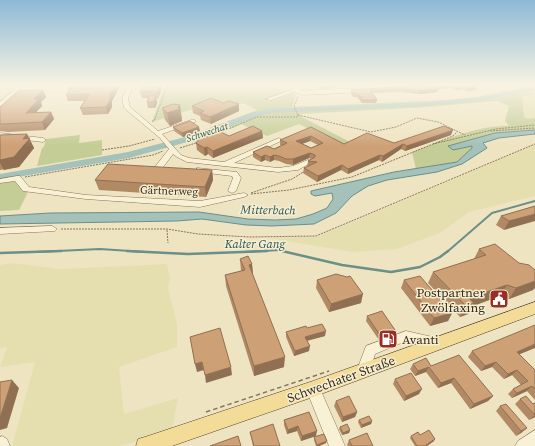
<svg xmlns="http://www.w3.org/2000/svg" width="535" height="446" font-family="'Source Serif 4',serif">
	<rect width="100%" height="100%" fill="#efe4c1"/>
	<g fill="#e5dfaf">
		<polygon points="0,84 21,84 0,102"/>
		<polygon points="535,94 535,118 526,119 524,117 522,96"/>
		<polygon points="535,145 535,196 469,212 440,233 397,249 353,252 269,238 317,237"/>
		<polygon points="11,263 60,269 167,264 170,278 168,288 177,324 177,347 119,367 124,414 178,398 172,430 120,446 12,446 35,362 0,367 7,347 0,348 0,265"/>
	</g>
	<g fill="#c3cd95">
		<path d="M165,84h104l27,11 -4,12 177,-8 54,-11 -8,-4h20v10l-13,3 2,20 3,2 8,-1v12l-40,3 -19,6 -23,11 19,-4v2l-15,14 -41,7 -4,-17c31,-11 64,-27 97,-26l-4,-5 4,-15 -12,-5 -68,6 -129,7 2,3 50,26 -8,4 -45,-23 -32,12 -26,-12 -21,10h-6l-20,8 -7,-1 30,-11 15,-9 25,-11 -12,-6 -26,-3 -67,21z"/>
		<polygon points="80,135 79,143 102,140 102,155 37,166 42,148 44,147 46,139"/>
		<polygon points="16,181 28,192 19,210 0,211 0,182"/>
	</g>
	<polygon fill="#a4c1ba" stroke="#6b8f89" points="535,130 535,134 499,138 483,143 487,148 462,164 437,172 387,180 368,186 352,196 336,213 314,224 272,226 246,225 202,219 177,221 0,224 0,216 50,213 199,212 248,219 275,220 296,219 313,214 327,208 333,199 332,193 315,196 311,194 311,191 394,172 457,162 472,148 472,146 453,150 448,146 495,133"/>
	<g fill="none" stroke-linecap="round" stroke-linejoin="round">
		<g stroke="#6b8f89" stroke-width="2">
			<polyline points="36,252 100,249 145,252"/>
			<polyline points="244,252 280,250 286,252"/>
			<polyline points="447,252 492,213 535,201"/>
		</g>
		<g stroke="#6b8f89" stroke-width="2.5">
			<polyline points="127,251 188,254 267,251"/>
			<polyline points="282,251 342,265 391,272 420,267 440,257 448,251"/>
			<polyline points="0,253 61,251"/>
		</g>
		<polygon fill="#a4c1ba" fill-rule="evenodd" points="535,86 535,90 478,101 426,106 270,113 256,117 191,141 129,158 0,180 0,174 128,152 185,137 250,113 270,109 426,102 478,97"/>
		<g stroke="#897558" stroke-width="1">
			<g id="minor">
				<polygon points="21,84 26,84 0,107 0,102"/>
				<polygon points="130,84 134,84 128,98 130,107 158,131 191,120 195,120 195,122 162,134 181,155 189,158 224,162 279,138 282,140 281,141 234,163 278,168 293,166 310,159 314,161 298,170 278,172 187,162 177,157 173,154 161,170 155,170 154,168 169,149 160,138 124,108 122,98"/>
				<polygon points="308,84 314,84 299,90 303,91 362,88 365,90 362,92 303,95 294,92 271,100 266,99"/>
				<polygon points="0,133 43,138 46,140 43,142 0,137"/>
				<polygon points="197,168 237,172 241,178 236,191 232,193 228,191 233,178 232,176 200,172 197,172"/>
				<polygon points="17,176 20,176 29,187 86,195 200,201 244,193 248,195 244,197 200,207 86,199 23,191 15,181 0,183 0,179"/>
				<polygon points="52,226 57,229 55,231 0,234 0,228"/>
				<polygon points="406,331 437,338 441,340 443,344 441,348 437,350 406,341 375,354 369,374 364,376 359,374 357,370 366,346"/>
				<polygon points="313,382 318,384 345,446 329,446 306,389 308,384"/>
				<polygon points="535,430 535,446 515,446 518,441"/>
				<polygon points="2,436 7,439 10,446 0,446 0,437"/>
			</g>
		</g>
		<g stroke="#56432d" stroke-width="1">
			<polygon id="major" points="535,302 535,314 313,397 172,446 136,446 138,439 145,437 313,381"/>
		</g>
		<g stroke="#897558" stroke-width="1" stroke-dasharray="2 1" stroke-linecap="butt">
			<polyline points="298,115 371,132 396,127 417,118 438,122 465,135"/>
			<polyline points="152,121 154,121 168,84"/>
			<polyline points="490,131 535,128"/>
			<polyline points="221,132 257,117 297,117 298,115 294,107 298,96"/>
			<polyline points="433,144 453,136 457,132"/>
			<polyline points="180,148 196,143"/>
			<polyline points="102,150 129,146 155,139"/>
			<polyline points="25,177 153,155 163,151"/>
			<polyline points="251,193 292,179 305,171"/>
			<polyline points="251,194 289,190 352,177 433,144 496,129 535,125"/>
			<polyline points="61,229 167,229 198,234 249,237 316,236 535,144"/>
			<polyline points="167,230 168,243"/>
		</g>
		<polyline stroke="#897558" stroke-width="1.5" stroke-dasharray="4.5 3" stroke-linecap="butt" points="206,412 329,371"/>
		<use href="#minor" fill="#f9f1d5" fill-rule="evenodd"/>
		<use href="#major" fill="#f3dc98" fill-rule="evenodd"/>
	</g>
	<g fill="#b18a65" fill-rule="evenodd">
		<polygon points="71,84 119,84 120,86 112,101 112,107 108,114 83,115 80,108 85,101 68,101 66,95 69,91 68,88"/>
		<polygon points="288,84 303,84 295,86"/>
		<polygon points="318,84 341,84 333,88 319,89"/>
		<polygon points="364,84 397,84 364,86"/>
		<polygon points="435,84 484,84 483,86 477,87 476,90 467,91 464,89 456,90 450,88 438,89 437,92 419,94 402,92 372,93 377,100 376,103 362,103 357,97 353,97 351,93 351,90"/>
		<polygon points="162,88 158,99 156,98 157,103 155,108 148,108 147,102 149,98 142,98 140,92"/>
		<polygon points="43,90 46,97 41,102 42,106 36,112 51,112 54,119 45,130 8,132 0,131 0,107"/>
		<polygon points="224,103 239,104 239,111 211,124 201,120 200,116 193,113 192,106"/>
		<polygon points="180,105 182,121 170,126 165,120 162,108"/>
		<polygon points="173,127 200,131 183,137 174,131"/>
		<path d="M311,127l33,17 50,-1 57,-8 -46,16 -4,-2 -19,13 -3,-2 -31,14 -7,-4 -24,12 -14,-9 1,-5 3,-1 1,-6 4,-2 -3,-1 -16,7 -7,-1 -7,-3 -5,-1 -4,2 -5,-2 -4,2 -8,-5v-5l21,-3 8,-3 -2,-1v-5zM310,141l8,4 -7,3 -9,-4z"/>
		<polygon points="262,131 263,138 213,158 208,154 205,156 197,150 196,143 229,136"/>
		<polygon points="27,134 34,148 19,167 0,170 0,135"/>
		<polygon points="212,170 213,180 206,197 99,190 95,180"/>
		<polygon points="535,206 504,230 496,225 501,216"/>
		<polygon points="479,249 533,290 509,299 500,296 473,306 468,314 460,317 428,283 433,272 474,259"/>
		<polygon points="240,259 252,264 253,275 284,367 254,376 226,286 225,275 241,271"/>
		<polygon points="317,280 361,303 329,312 316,288"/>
		<polygon points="404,280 452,313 448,321 430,326 401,288"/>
		<polygon points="367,316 393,334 379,340 366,321"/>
		<polygon points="307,328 325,336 307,341 309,351 294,356 286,337 286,332"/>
		<polygon points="472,351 519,354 535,370 535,400 527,391 512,398 508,394 513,389 521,385 512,375 504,379 492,367 481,371 468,357"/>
		<polygon points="413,364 431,366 493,396 488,401 470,409 451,383 438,388 426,372 415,376 410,369"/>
		<polygon points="395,379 419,394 404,401 393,384"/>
		<polygon points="520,399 533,404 535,403 535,417 529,420 515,404"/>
		<polygon points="336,401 357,412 355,417 342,422 334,406"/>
		<polygon points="500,406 527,428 521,433 516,436 496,411"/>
		<polygon points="309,412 316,436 301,441 297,431 287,434 284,425 284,420"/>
		<polygon points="359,420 372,421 371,424 361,428 358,422"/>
		<polygon points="340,427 350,430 349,433 342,435 339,429"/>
		<polygon points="250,432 280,446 253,446 251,437"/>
		<polygon points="420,435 434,441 427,446 415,446 410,438 411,436"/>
		<polygon points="314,437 326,443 319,446 316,446 314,440"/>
		<polygon points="349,440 373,446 348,446 347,445"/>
	</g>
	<g fill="#907053">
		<polygon points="116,84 119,84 120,86 112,101 112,107 108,114 106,107 110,94"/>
		<polygon points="160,84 161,84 162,88 158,99 157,93"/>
		<polygon points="295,84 303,84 295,86"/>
		<polygon points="336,84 341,84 333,88 334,85"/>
		<polygon points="478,84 484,84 483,86 477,87 476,90 467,91 468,88 473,85"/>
		<polygon points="451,85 450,88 438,89 437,92 419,94 419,91 434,87"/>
		<polygon points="465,86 464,89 456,90 457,87"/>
		<polygon points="43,90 46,97 41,102 42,106 29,120 26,113 34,99"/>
		<polygon points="156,97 157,103 155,108 154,102"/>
		<polygon points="239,104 239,111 211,124 210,117"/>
		<polygon points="180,105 182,121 170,126 167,113 178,107"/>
		<polygon points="51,112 54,119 45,130 42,122"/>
		<polygon points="199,127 200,131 183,137 182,133"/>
		<polygon points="453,130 451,135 405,151 407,146"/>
		<polygon points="262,131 263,138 213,158 213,151"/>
		<polygon points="27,134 34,148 19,167 4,170 0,163 0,160 23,139"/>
		<polygon points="311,136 310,141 296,146 296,141"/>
		<polygon points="403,144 401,149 382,162 383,156"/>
		<polygon points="207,147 208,154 205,156 204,148"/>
		<polygon points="310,153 309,158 293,165 293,159"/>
		<polygon points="265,155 265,160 261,162 261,157"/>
		<polygon points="274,155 274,160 270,162 270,157"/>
		<polygon points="380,155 379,160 348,174 348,169"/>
		<polygon points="342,165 341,170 317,182 318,176"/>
		<polygon points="212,170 213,180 206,197 205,187"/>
		<polygon points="535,214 535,221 504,230 509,221"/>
		<polygon points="252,264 253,275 249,265"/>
		<polygon points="535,281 535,288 533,290 509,299 516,288"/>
		<polygon points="507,285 500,296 473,306 468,314 460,317 466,306 469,298"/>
		<polygon points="363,294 361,303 329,312 331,304"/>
		<polygon points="452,313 448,321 430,326 434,318"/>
		<polygon points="395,330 393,334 379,340 380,335"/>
		<polygon points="326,331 325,336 305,341 305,337"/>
		<polygon points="535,344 535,348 513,357 517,352"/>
		<polygon points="310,346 309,351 294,356 295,351"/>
		<polygon points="285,357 284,367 254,376 254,366"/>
		<polygon points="202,362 204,370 197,372 195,364"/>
		<polygon points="496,362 492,367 481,371 485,366"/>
		<polygon points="231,367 232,375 206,383 205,375"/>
		<polygon points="429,367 426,372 415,376 418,371"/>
		<polygon points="517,370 512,375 504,379 508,374"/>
		<polygon points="454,378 451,383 438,388 441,383"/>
		<polygon points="12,380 19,388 7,428 0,430 0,418"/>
		<polygon points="532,386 527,391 512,398 517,393"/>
		<polygon points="422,389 419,394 404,401 406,396"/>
		<polygon points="493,396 488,401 470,409 474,404"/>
		<polygon points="357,412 355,417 342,422 343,417"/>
		<polygon points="535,415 535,417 529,420"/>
		<polygon points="372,421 371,424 361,428 362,425"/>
		<polygon points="298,426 297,431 287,434 288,430"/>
		<polygon points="527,428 521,433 516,436 521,431"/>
		<polygon points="350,430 349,433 342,435 343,433"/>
		<polygon points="317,431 316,436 301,441 302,436"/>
		<polygon points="435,439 434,441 427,446 426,446"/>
		<polygon points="327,441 326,443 319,446 317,446 317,445"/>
	</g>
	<g fill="#cea076" stroke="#907053" fill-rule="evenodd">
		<polygon points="71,84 116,84 110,94 110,100 106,107 80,108 90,94 66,95 72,88 68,88"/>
		<polygon points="145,84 160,84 157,93 153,91 140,92"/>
		<polygon points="319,84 336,84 334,85 319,86"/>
		<polygon points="435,84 478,84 473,85 477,86 468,88 465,86 457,87 451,85 434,87 438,89 419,91 403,89 370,90 377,100 363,100 358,94 354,94 351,90"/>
		<polygon points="43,90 34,99 39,99 26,113 51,112 42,122 4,124 0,124 0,107 18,91"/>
		<polygon points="150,94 156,97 154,102 147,102"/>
		<polygon points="211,98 224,103 229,101 239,104 210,117 200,113 204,111 192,106"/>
		<polygon points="173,104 180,105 178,107 180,109 167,113 162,108"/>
		<polygon points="190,121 199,127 182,133 173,127"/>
		<polygon points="253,126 262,131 213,151 207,147 204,148 196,143 199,139 219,131 229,136"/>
		<path d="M444,126l9,4 -46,16 -4,-2 -20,12 -3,-1 -32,14 -6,-4 -24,11 -14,-8 13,-6 -9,-1 7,-4v-2l-5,-2 -17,6h-7l-7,-3 -5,-1 -4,2 -5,-2 -4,2 -8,-5 14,-6 7,3 13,-6 -7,-3 31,-13 33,17 23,-11 27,10zM311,136l12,7 -12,5 -15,-7z"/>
		<polygon points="27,134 23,139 30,138 14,157 0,160 0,135"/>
		<polygon points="108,164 212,170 205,187 95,180"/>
		<polygon points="535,206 535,214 509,221 501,216"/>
		<polygon points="495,244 519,263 529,265 535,270 535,281 516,288 507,285 469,298 474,303 466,306 433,272 486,255 479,249"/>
		<polygon points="248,256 252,264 249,265 285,357 254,366 225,275 245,270 240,259"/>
		<polygon points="336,274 347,277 350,276 363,294 331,304 317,280"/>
		<polygon points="420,276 452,313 434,318 404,280"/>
		<polygon points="382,311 395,330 380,335 367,316"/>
		<polygon points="322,324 326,331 305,337 310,346 295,351 286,332 306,326 307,328"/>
		<polygon points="535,325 535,344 517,352 535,370 535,389 532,386 517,393 513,389 528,381 517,370 508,374 496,362 485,366 472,351"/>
		<polygon points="220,328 231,367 205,375 202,362 195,364 190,337"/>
		<polygon points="459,355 493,396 474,404 454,378 441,383 429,367 418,371 413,364 426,358 431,366"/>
		<polygon points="411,373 422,389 406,396 395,379"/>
		<polygon points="12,380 0,418 0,382"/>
		<polygon points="349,396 357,412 343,417 336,401"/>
		<polygon points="526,396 533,404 535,403 535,415 520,399"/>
		<polygon points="506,404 527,428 521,431 500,406"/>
		<polygon points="309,412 317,431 302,436 298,426 288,430 284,420"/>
		<polygon points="369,416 372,421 362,425 359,420"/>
		<polygon points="273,424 280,446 254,446 250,432"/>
		<polygon points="347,424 350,430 343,433 340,427"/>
		<polygon points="429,430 435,439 426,445 426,446 417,446 411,436 418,432 420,435"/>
		<polygon points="367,433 373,446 352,446 349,440"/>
		<polygon points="324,434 327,441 317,445 314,437"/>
		<polygon points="238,436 241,446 210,446"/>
	</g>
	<linearGradient id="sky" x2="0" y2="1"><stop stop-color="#8db9d6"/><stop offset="0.58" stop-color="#f8f3e3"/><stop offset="1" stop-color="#f8f3e3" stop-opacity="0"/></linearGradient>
	<rect width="535" height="146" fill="url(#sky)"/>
	<defs>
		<g id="civic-square" transform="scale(1)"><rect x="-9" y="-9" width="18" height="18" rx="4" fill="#992e27" stroke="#f6eed1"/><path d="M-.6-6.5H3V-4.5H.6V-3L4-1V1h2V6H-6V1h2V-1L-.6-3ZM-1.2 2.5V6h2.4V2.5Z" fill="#fff"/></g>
		<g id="fuel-square" transform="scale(1)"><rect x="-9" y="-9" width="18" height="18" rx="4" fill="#992e27" stroke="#f6eed1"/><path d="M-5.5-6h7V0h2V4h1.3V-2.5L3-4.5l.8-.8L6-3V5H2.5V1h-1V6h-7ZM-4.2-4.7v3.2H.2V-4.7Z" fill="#fff"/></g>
	</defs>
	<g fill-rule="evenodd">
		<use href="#civic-square" x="499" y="299"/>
		<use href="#fuel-square" x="388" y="339"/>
	</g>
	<g text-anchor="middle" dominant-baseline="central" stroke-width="3" stroke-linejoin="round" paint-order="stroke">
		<g font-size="10" font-style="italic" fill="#2c5858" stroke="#f6eed1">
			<text transform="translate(207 132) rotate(-18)">Schwechat</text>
		</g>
		<g font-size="11" fill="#382c1d" stroke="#f6eed1">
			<text transform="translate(169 191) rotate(2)">Gärtnerweg</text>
		</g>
		<g font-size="12" font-style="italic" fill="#2c5858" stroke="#f6eed1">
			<text transform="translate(268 210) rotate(1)">Mitterbach</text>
			<text x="255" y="244">Kalter Gang</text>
		</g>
		<g font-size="13" fill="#382c1d" stroke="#f6eed1" text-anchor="end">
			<text x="485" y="292">Postpartner<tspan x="485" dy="15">Zwölfaxing</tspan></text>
			<text x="402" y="339" text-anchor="start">Avanti</text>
		</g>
		<g font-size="13" fill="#382c1d" stroke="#f6eed1">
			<text transform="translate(341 379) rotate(-20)">Schwechater Straße</text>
		</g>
	</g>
</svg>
